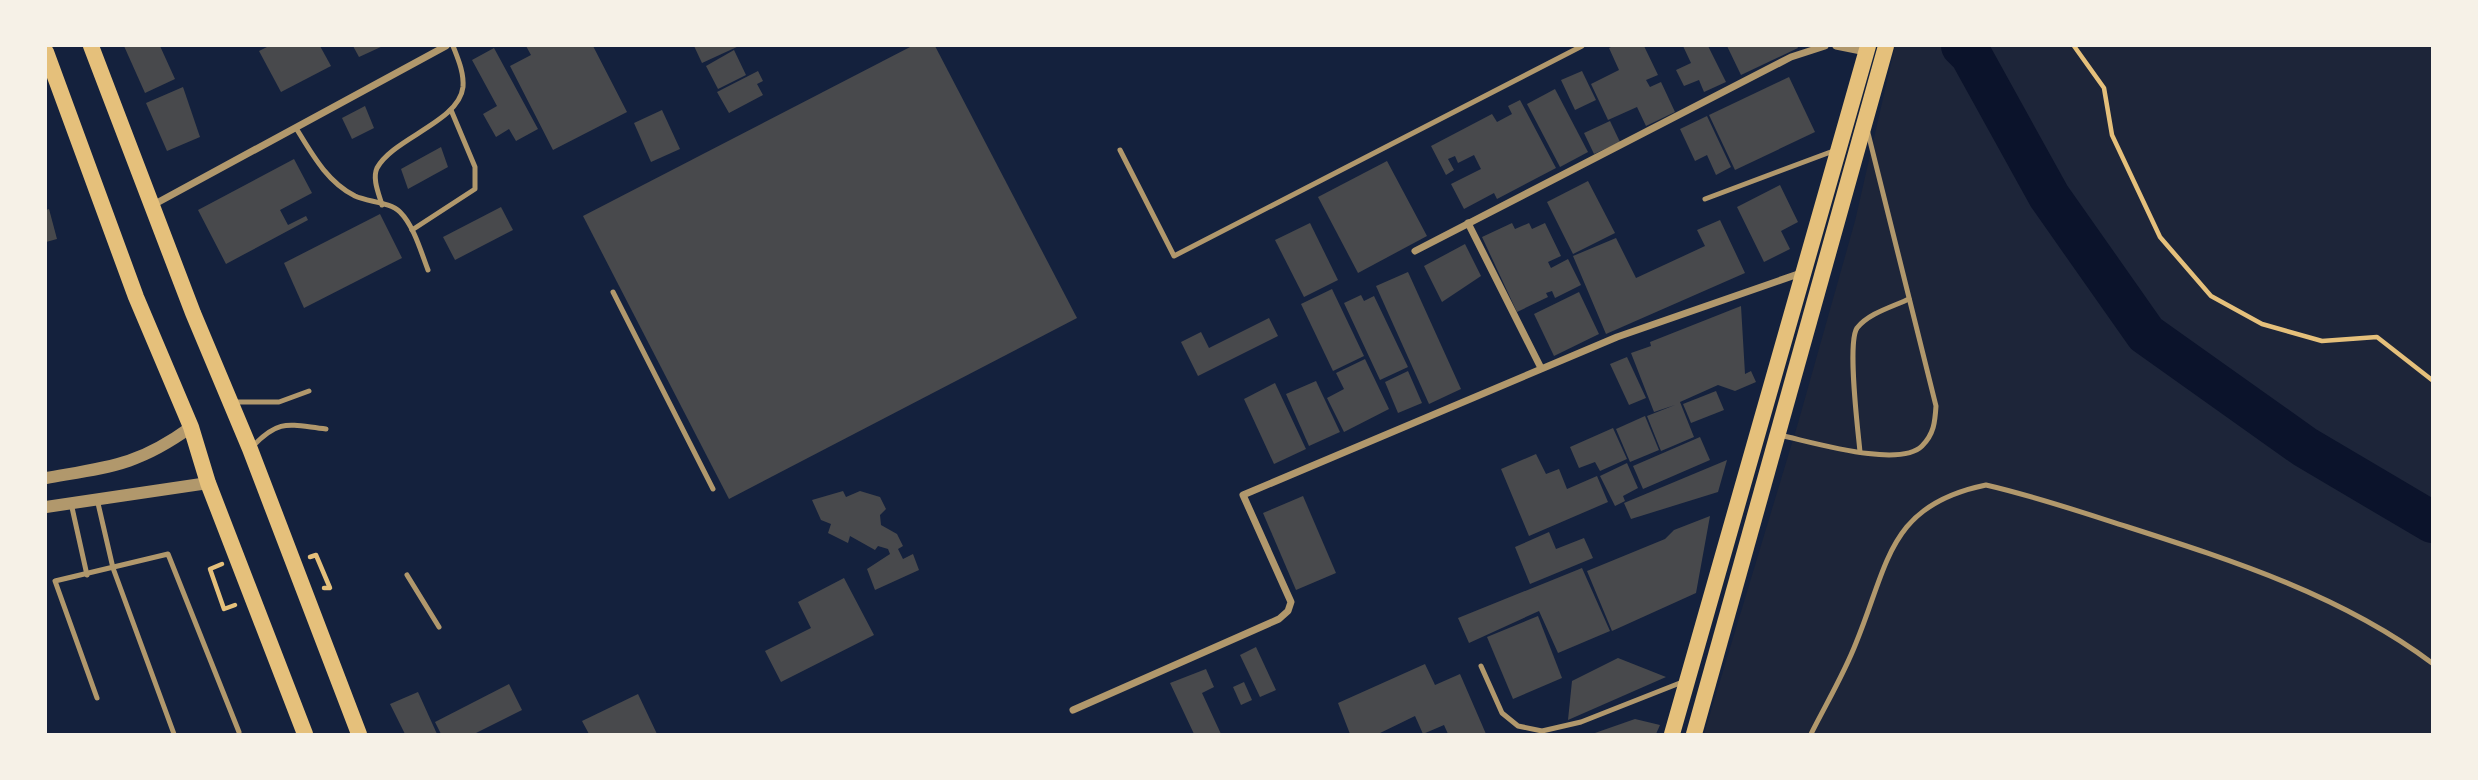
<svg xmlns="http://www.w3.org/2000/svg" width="2478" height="780" font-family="Montserrat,sans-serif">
	<rect width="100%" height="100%" fill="#14213d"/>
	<polygon fill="#1d2539" points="1895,46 1962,46 1969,53 1967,46 2432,46 2432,734 1704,734 1798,423 1855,221"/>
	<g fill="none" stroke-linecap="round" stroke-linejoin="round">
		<polyline stroke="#0b132b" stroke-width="42" points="1962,46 1971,55 2049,196 2146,334 2305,447 2432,522"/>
	</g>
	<g fill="#48494c">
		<polygon points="124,46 160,46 175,79 145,93"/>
		<polygon points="269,46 320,46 331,66 281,92 259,51"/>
		<polygon points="353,46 383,46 359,57"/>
		<polygon points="526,46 593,46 627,112 553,150 510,66 531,55"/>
		<polygon points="694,46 739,46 702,63"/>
		<polygon points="912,46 935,46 1077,318 729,499 583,216"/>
		<polygon points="1613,46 1644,46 1658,75 1646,80 1650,87 1661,82 1675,112 1646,126 1637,107 1608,120 1591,84 1619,70 1609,48"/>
		<polygon points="1683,46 1708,46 1726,82 1704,92 1699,80 1684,86 1676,70 1691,63"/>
		<polygon points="1727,46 1797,46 1798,48 1741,75"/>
		<polygon points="494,48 538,129 516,141 509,129 496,137 483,114 497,106 472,60"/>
		<polygon points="734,50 746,75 718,89 706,66"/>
		<polygon points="758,71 763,81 757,84 763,95 729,113 717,92"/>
		<polygon points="1582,71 1596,100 1575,110 1561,80"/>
		<polygon points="1789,77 1815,132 1735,170 1709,115"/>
		<polygon points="183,87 200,137 167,151 146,103"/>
		<polygon points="1555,89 1588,152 1560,167 1527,104"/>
		<polygon points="1520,100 1556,168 1497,199 1494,193 1464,209 1451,184 1481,169 1474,155 1458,163 1455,156 1448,159 1454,170 1446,175 1431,146 1492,114 1497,122 1512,114 1508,106"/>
		<polygon points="365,106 374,128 352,139 342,118"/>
		<polygon points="662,110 680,149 651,162 634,123"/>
		<polygon points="1707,116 1731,167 1716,175 1707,155 1695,161 1680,129"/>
		<polygon points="1610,121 1620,142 1594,154 1584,133"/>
		<polygon points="441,147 448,167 408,189 401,169"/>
		<polygon points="294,159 312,193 280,210 288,225 306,216 308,220 226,264 198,210"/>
		<polygon points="1387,161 1427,236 1358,273 1318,197"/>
		<polygon points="1588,181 1615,233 1573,254 1547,202"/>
		<polygon points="1780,185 1798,222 1781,231 1790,249 1764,262 1737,207"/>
		<polygon points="501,207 513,230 455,260 443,237"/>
		<polygon points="49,209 57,239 46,242 46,210"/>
		<polygon points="380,214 402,258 304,308 284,263"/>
		<polygon points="1720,220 1745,273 1606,334 1573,256 1616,238 1636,278 1705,246 1697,230"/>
		<polygon points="1310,223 1338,280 1304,297 1275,240"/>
		<polygon points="1512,223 1515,229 1529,223 1532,229 1545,223 1561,256 1548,262 1551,268 1568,259 1581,285 1555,298 1552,291 1546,293 1548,297 1517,312 1482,237"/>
		<polygon points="1465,244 1481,276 1442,302 1424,266"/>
		<polygon points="1408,272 1461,389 1429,404 1376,286"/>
		<polygon points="1332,289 1364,356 1333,371 1301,304"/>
		<polygon points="1579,292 1599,334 1554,356 1534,314"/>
		<polygon points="1361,295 1364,301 1374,296 1408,367 1380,380 1344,303"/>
		<polygon points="1741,306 1745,374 1751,371 1756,382 1735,391 1718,385 1680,402 1694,437 1661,451 1647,416 1675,405 1654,412 1631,353 1651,346 1650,342"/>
		<polygon points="1269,318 1278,336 1198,376 1181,342 1201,332 1209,348"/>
		<polygon points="1627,357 1646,398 1629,405 1610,364"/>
		<polygon points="1365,359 1389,409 1344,432 1327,398 1344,389 1336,373"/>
		<polygon points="1408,371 1422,403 1398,413 1385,382"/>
		<polygon points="1316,381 1340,432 1309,446 1286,394"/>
		<polygon points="1275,383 1306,449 1274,464 1244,399"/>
		<polygon points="1716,391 1724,410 1691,423 1683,404"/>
		<polygon points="1645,416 1659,450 1630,462 1616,429"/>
		<polygon points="1613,428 1627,459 1600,471 1595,462 1579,468 1570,447"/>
		<polygon points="1700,437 1710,460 1643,489 1633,466"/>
		<polygon points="1536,454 1546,474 1559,469 1567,489 1597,476 1608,502 1529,536 1501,469"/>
		<polygon points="1727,460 1718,492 1631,519 1624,503"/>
		<polygon points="1627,463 1638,488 1623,496 1625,501 1615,506 1600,476"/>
		<polygon points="843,491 846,497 860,491 880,497 886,509 880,515 881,525 897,534 903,546 898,549 903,559 913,554 919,570 875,590 867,569 890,554 888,549 878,546 875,550 850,536 848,543 828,533 831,524 821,520 812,500"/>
		<polygon points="1303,496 1336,573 1296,590 1263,513"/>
		<polygon points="1710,516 1696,593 1612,631 1587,571 1665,539 1674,530"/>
		<polygon points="1549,532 1556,549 1584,538 1593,558 1530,584 1515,547"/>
		<polygon points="1582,568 1610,631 1558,653 1539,611 1469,643 1458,618"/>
		<polygon points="844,578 874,635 781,682 765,651 811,628 798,602"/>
		<polygon points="1538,616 1562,678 1513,699 1487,637"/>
		<polygon points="1256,647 1276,690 1260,697 1240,655"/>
		<polygon points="1618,658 1666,677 1568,720 1572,681"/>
		<polygon points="1425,664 1435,685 1460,674 1486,734 1448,734 1444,725 1423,734 1415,716 1378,734 1350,734 1338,703"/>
		<polygon points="1206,669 1214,687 1202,693 1221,734 1194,734 1170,683"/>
		<polygon points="1244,682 1252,700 1241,705 1233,687"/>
		<polygon points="509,684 522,710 474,734 441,734 435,722"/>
		<polygon points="418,692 437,734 405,734 390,704"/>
		<polygon points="638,694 657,734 589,734 582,721"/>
		<polygon points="1635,719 1660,725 1656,734 1592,734"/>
	</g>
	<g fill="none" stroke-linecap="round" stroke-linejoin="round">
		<g stroke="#e5c07b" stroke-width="4.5">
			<polyline points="2074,46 2104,88 2112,135 2160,237 2211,296 2262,324 2322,341 2377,337 2432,380"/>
			<polyline points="310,557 316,555 330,588 324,588"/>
			<polyline points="222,564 210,569 224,609 235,605"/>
		</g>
		<g stroke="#b1986c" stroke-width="5">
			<path d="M296,128c16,26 31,54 59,68 13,6 35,6 45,16 14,14 21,40 28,58"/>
			<polyline points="1120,150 1174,256 1582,46"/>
			<polyline points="1705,199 1836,150"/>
			<path d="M382,205c-3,-11 -10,-26 -5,-37 16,-30 82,-46 86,-81 1,-15 -5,-28 -10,-41"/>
			<polyline points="412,230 475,189 475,167 451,110"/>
			<polyline points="613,292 713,489"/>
			<polyline points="234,402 279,402 309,391"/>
			<path d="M1779,435c30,6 120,34 143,11 12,-12 13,-24 14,-40l-68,-273"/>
			<path d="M253,446c27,-28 36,-21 73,-17"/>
			<path d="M1860,452c-2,-22 -13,-109 -3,-124 12,-15 35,-21 52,-29"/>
			<polyline points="97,499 113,568 174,734"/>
			<polyline points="71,503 87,575"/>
			<polyline points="407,575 439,627"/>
			<polyline points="1481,666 1502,713 1518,726 1542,731 1581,722 1685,681"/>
			<polyline points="97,698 55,581 168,554 239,732"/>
			<path d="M1811,734c15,-30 33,-60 45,-91 33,-80 32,-138 130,-158 48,11 95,27 142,42 106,34 215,69 304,136"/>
		</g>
		<g stroke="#b1986c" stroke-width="7">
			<polyline points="1836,46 1866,52"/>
			<polyline points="153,205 446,46"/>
			<polyline points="1468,223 1541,368"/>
			<polyline points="1415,251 1791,57 1825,46"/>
			<polyline points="1073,710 1279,619 1288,611 1291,602 1243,495 1617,337 1804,272"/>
		</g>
		<g stroke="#b1986c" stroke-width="12">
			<path d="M46,478c63,-11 91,-12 145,-51"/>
			<polyline points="46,507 208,483"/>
		</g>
		<g stroke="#e5c07b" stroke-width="16">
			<polyline points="91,46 193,313 250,449 359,734"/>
			<polyline points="46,52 136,297 191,427 208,483 305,734"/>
			<polyline points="1672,734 1868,46"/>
			<polyline points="1694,734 1886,46"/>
		</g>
	</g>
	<rect width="2478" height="780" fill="none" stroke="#f6f1e7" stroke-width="94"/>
</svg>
